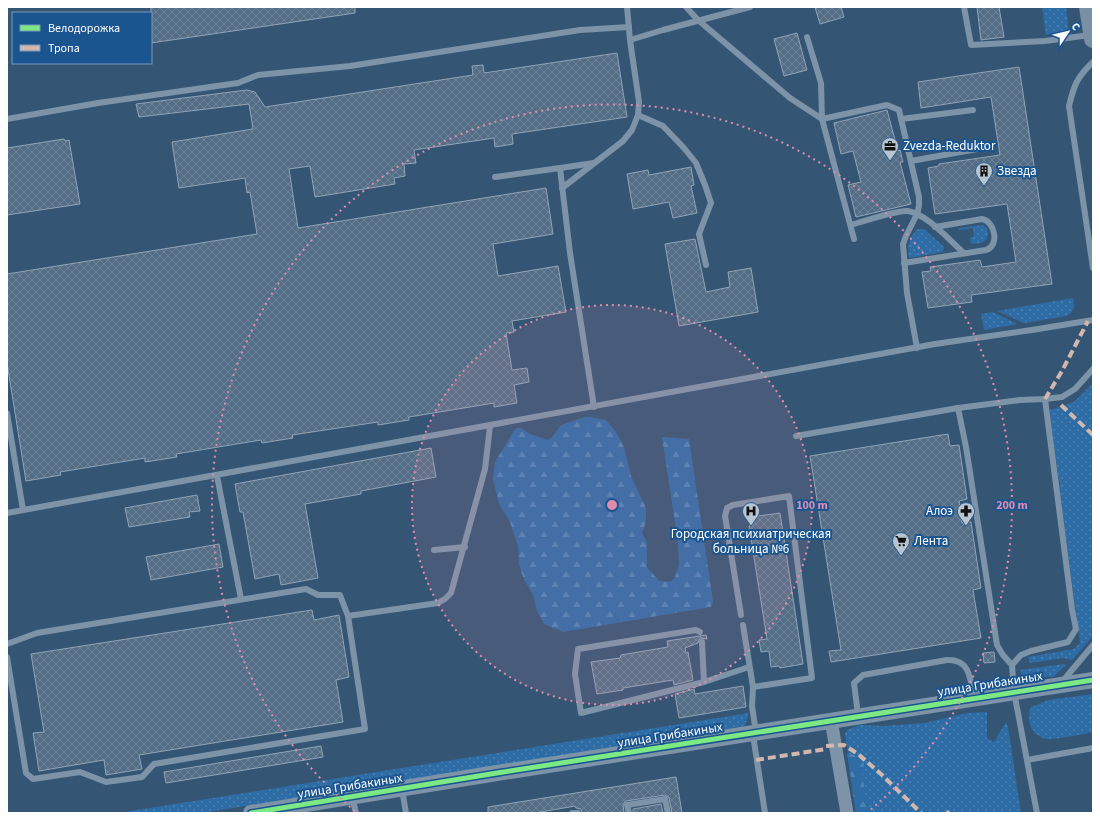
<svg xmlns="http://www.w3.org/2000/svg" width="1100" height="820" font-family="'Source Sans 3',sans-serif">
	<defs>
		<pattern id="grass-dots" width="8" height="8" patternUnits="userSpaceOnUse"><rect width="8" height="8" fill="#2e6ca6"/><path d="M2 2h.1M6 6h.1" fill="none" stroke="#4d82b3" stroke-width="1.8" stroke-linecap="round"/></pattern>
		<pattern id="forest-firs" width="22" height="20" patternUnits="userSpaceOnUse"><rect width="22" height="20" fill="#2e6ca6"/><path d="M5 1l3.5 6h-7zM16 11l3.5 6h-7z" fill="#4d82b3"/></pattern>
		<pattern id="building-cross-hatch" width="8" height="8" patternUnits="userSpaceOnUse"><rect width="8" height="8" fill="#536d86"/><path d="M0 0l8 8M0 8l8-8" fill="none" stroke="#6d8398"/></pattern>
	</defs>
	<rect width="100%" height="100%" fill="#355575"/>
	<g fill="url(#grass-dots)">
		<polygon points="1042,7 1066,7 1069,32 1046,35"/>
		<polygon points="983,225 987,228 988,234 986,240 981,243 971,244 970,237 974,237 973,228 959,230 959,228"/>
		<path d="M918,229h6l18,16 2,2 -1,5 -34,6c-2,-12 0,-21 9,-29z"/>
		<path d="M1073,298c2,7 1,15 -7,18l-42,7 -27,-12z"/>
		<polygon points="993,312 1017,324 984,330 981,314"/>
		<polygon points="1093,383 1093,636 1072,660 1063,658 1030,663 1028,657 1074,649 1080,643 1059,485 1060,484 1059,482 1050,414 1050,410 1074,402"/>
		<polygon points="1064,664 1066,665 1053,677 1042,677 1027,679 1021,674 1020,670"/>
		<path d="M1093,694v38c-10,2 -38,8 -46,7 -16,-3 -21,-19 -16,-32l18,-7z"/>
		<polygon points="987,712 987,738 994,742 1006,722 1008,727 1021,813 856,813 845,733 849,729 859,725 884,726 925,723 967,713"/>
		<polygon points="749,713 745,726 202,813 118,813"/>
	</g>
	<g fill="url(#forest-firs)">
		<polygon points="585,417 590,417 606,420 616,432 624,447 631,476 646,508 646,522 642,533 647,543 647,567 659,581 669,582 674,579 678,569 679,564 678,542 662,437 689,439 713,602 711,607 563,632 544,624 537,611 533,595 523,577 519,564 518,546 510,522 499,504 493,479 495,462 516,428 521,428 530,434 548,440 552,437 561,425"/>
		<polygon points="847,754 856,755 864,764 862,775 869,813 856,813"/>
	</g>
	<g fill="url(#building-cross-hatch)" stroke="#91a4b6">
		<polygon points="151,7 355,7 355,13 151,43"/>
		<polygon points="815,7 841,7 844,17 820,24"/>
		<polygon points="977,7 999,7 1004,37 981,40"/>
		<polygon points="797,33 807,70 784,76 774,39"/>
		<polygon points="617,53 627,117 512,134 513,144 495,147 494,138 414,150 416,163 404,164 405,176 394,178 395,184 315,197 310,166 289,169 298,228 546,188 553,234 493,244 498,276 558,266 566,312 512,321 514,332 506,333 512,370 527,368 529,382 514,385 517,403 494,407 494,403 409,417 409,420 378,425 378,422 292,435 293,438 262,443 261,440 176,454 177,457 145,462 145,458 60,472 61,475 26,481 7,363 7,274 257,234 250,192 247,193 245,178 179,188 172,142 253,129 249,104 139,117 136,104 247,90 255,92 265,107 473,75 472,66 483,65 484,73"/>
		<polygon points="1019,67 1052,284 971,295 972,302 928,308 922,272 931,271 930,267 980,260 982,267 1016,262 1007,204 935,214 928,168 939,166 939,164 1000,155 991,97 921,108 918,82"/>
		<polygon points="887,110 898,151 900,150 903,162 900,162 911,204 856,217 848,185 861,182 853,151 841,154 834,123"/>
		<polygon points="64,139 65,141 69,140 80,204 7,215 7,148"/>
		<polygon points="691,167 694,185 691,186 697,213 673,218 669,202 633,209 627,174 648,170 649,175"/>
		<polygon points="695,239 706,292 730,287 728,272 751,268 758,312 679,326 665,244"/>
		<polygon points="948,434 950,446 959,445 967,499 959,501 962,523 971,522 981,588 973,590 981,638 831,662 829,651 841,650 810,456"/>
		<polygon points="431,448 436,477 361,491 361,494 305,504 318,578 281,585 279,574 255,579 243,512 240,512 235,484"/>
		<polygon points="197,495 200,511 189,512 190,517 129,527 125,508"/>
		<polygon points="780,513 803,664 780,668 779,666 771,667 769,651 761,652 759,640 767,639 749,526 753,525 751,517"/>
		<polygon points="219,544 223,567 151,580 146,557"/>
		<polygon points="312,610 314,620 339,615 349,677 336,680 343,722 139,755 142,769 106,775 104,760 39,771 33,733 44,732 31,654"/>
		<polygon points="706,635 707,639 700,638 698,643 685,648 686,653 688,652 693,680 674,685 673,680 623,688 623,690 597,694 591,662 620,658 621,655 668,647 667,641"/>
		<polygon points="994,652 995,662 984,663 983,653"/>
		<polygon points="743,686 746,707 679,718 675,694 694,689 695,694"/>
		<polygon points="321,746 323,757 166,783 164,772"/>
		<polygon points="676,777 682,813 672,813 669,798 665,795 626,801 623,804 624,813 582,813 581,809 576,808 575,806 535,813 488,813 488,807"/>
		<polygon points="661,804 663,813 633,813 633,809"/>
	</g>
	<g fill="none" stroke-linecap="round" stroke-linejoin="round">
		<g stroke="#7c93a8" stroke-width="6">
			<polyline points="686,7 698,20 790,98 822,119 854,239"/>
			<polyline points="964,7 971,45 1045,41 1090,35"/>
			<polyline points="807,37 821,83 822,119 887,105 899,110 919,197 919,206 917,214 906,236 903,244 907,293 917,348"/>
			<polyline points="630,40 663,30 750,7"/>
			<path d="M1093,62c-16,15 -19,23 -24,44l24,162"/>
			<polyline points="638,115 663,126 684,148 696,163 705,185 711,203 699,234 706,265"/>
			<polyline points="7,119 98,103 238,83 258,75 350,66 580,30 629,27"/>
			<polyline points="901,119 973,110"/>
			<polyline points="911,161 977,149"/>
			<polyline points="560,168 594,163"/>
			<polyline points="495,177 560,168 570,253 594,407"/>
			<polyline points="562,188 623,141 632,130 638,115 639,102 630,40 627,7"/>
			<path d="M851,225c13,-4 46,-15 57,-14 19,3 42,30 56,42"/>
			<path d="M904,263l82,-13c14,-4 9,-29 -4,-31l-47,8"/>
			<polyline points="958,408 966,447 997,645 1003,655 1012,665 1014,692 1037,813"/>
			<polyline points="7,413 23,510"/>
			<polyline points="796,436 958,408 1020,400 1045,399 1062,397 1075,389 1093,369"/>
			<polyline points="217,476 241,599"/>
			<polyline points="7,513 935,344 1032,330 1093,320"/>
			<polyline points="434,550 465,547"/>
			<polyline points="741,615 725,516 727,508 733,505 789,496 812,678 753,687"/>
			<polyline points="348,616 438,603 445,599 451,593 485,469 490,426"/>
			<polyline points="743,625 753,687 752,706 756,733"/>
			<polyline points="700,632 696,630 578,649 575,674 581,713 704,682 749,667"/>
			<polyline points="702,642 704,682"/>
			<polyline points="7,644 37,633 306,589 318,595 340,595 348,616 365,729 154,764 142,777 106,782 80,772 33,779 26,773 7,657"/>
			<polyline points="1012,665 1021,655 1031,651 1068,642 1076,629 1072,609 1045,399"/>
			<polyline points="1062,682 1093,645"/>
			<path d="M858,715l-4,-32 9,-8 84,-15c24,-1 23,20 27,38"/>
			<polyline points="753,735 765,813"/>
			<polyline points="1027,760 1093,748"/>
			<polyline points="402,789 406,813"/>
			<polyline points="352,797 356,813"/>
			<polyline points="572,813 578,813"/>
			<polyline points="629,813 627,805 665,799 668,813"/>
		</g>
		<polyline stroke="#7c93a8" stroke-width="13" points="831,720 847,813"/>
		<polyline stroke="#7c93a8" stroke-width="16" points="251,813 497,773 1093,680"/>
		<polyline stroke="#788fa4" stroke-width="18" points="1088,7 1093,39"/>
		<g stroke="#d1b7ad" stroke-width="4" stroke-dasharray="8 4" stroke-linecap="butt">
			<polyline points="1045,399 1062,371 1088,321"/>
			<polyline points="1061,405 1093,435"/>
			<polyline points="826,746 844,745 858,754 881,774 921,813"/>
			<polyline points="756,760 826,749"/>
			<polyline points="947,811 948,813"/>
		</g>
		<g stroke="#1a5590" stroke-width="8">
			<polyline id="cycleway" points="251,813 497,773 1093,680"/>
		</g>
		<use href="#cycleway" stroke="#7ce984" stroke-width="5"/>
	</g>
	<circle cx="612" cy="505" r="200" fill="#e08cad" fill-opacity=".12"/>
	<g fill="none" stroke="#e08cad" stroke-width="2" stroke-dasharray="2 4">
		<circle cx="612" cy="505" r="200"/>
		<path d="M355 811A400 400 0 1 1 869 811"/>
	</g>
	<defs>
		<g id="office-pin" transform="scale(0.9)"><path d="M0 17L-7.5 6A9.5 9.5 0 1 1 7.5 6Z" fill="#b8c4cf" stroke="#1a5590"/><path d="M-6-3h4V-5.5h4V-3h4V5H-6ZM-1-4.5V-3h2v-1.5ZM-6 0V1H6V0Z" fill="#111"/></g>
		<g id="building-pin" transform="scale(0.9)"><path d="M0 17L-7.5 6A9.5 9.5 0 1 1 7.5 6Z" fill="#b8c4cf" stroke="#1a5590"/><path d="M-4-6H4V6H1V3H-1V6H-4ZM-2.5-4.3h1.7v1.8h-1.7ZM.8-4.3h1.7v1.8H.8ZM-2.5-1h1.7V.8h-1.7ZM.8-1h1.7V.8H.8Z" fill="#111"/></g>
		<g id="hospital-pin" transform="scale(0.9)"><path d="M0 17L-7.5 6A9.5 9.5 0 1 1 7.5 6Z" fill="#b8c4cf" stroke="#1a5590"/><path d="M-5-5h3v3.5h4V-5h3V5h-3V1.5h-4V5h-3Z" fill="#111"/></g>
		<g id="pharmacy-pin" transform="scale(0.9)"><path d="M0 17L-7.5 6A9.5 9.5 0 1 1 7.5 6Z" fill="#b8c4cf" stroke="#1a5590"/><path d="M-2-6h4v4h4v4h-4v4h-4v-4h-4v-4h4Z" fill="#111"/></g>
		<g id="supermarket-pin" transform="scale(0.9)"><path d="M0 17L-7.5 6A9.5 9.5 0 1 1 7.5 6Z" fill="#b8c4cf" stroke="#1a5590"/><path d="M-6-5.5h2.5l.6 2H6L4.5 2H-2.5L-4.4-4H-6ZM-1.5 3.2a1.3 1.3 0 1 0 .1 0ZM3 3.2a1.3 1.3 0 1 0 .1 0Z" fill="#111"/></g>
	</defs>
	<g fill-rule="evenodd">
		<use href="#office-pin" x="890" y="146"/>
		<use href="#building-pin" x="984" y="171"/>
		<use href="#hospital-pin" x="751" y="511"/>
		<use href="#pharmacy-pin" x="966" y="511"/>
		<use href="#supermarket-pin" x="901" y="541"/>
	</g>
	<g text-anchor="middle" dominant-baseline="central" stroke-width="4" stroke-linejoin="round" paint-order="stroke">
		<g font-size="13" fill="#fff" stroke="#1a5590" text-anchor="start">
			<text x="903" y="146">Zvezda-Reduktor</text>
			<text x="997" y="171">Звезда</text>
			<text x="953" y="511" text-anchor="end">Алоэ</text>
			<text x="751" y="534" text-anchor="middle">Городская психиатрическая<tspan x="751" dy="15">больница №6</tspan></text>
			<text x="914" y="541">Лента</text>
		</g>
		<g font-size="13" fill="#fff" stroke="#1a5590">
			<text transform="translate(990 684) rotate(-9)">улица Грибакиных</text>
			<text transform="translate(670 735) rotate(-9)">улица Грибакиных</text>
			<text transform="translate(350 786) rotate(-9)">улица Грибакиных</text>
		</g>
	</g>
	<circle cx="612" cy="505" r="6" fill="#e08cad" stroke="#1a5590" stroke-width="2"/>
	<g font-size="12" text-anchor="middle" font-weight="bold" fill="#e08cad" stroke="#1a5590" stroke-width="4" stroke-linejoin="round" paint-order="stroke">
		<text x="812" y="509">100 m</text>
		<text x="1012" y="509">200 m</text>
	</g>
	<rect width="1100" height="820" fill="none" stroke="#ffffff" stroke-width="16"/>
	<rect x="12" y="12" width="140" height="52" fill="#1a5590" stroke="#7699bc"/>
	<rect x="20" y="25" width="20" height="6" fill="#7ce984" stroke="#7699bc"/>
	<text x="48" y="32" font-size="12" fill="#ffffff">Велодорожка</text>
	<rect x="20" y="45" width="20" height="6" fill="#d1b7ad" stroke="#7699bc"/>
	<text x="48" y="52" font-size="12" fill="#ffffff">Тропа</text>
	<g transform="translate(1068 32) rotate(55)" stroke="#1a5590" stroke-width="3" paint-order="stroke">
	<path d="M0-3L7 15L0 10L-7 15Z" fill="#ffffff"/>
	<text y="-6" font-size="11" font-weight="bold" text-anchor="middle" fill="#ffffff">С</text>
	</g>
</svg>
